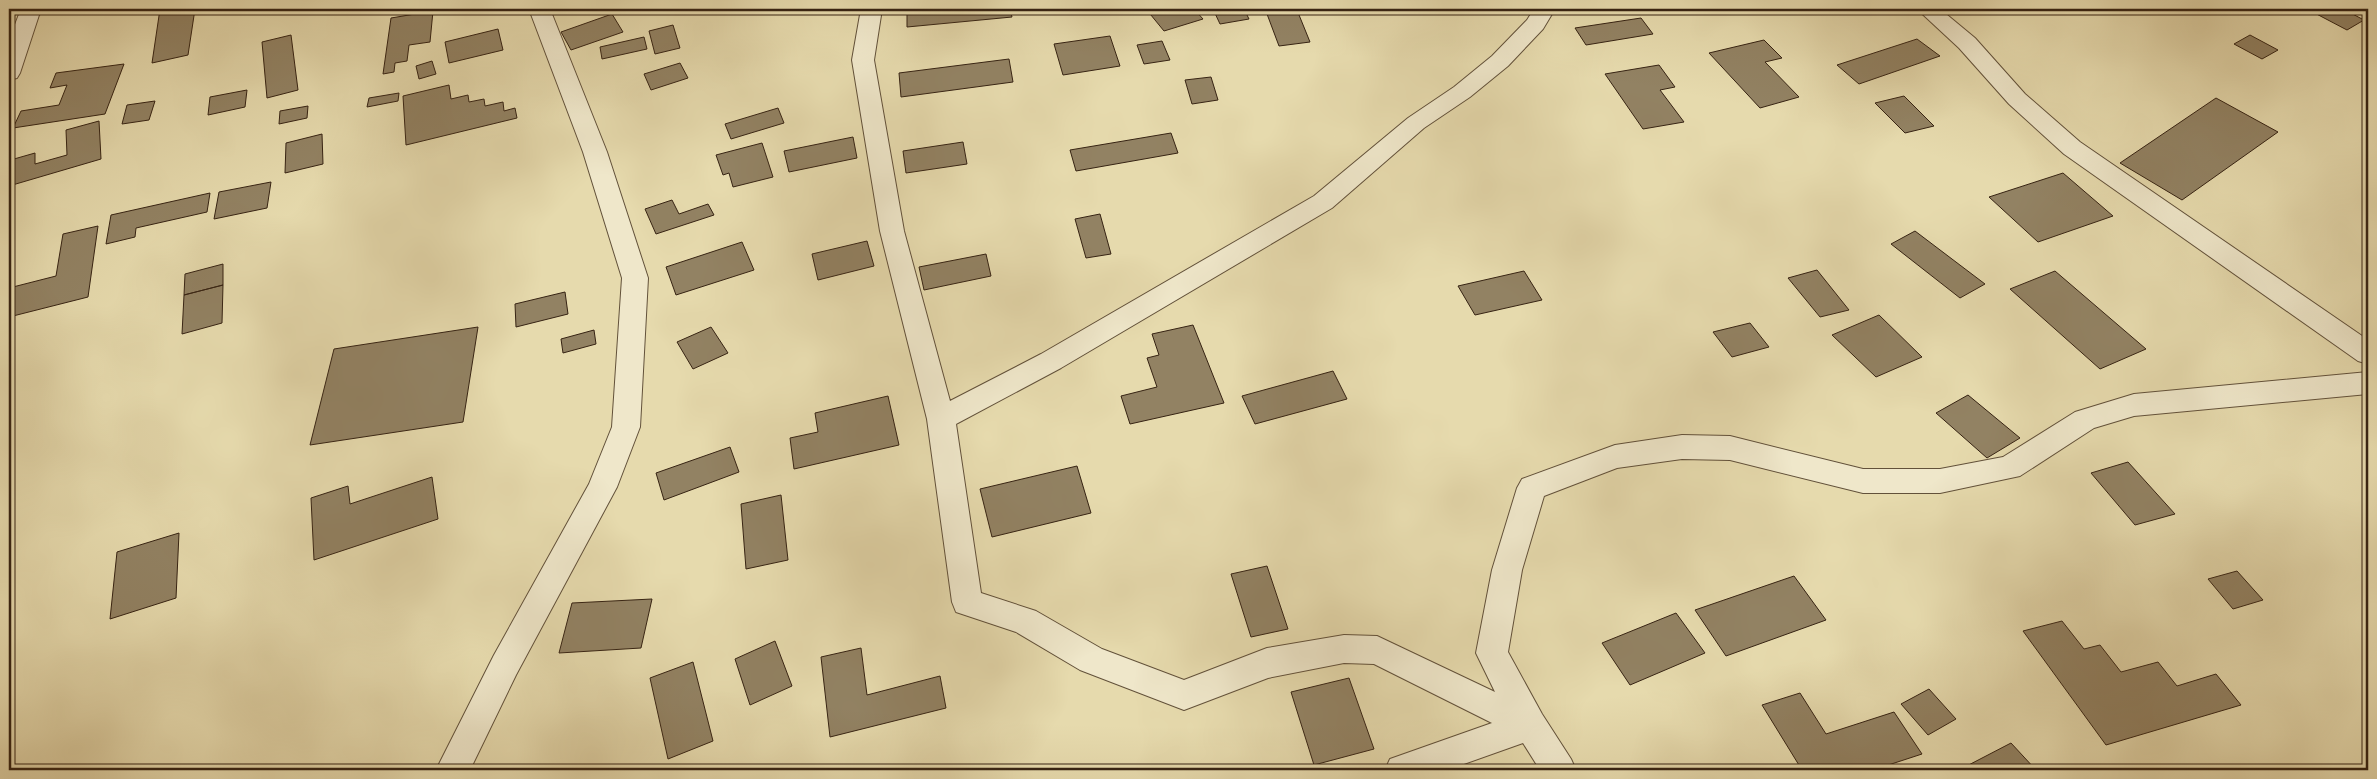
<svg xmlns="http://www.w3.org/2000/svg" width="2377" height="779" viewBox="0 0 2377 779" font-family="'Libre Caslon Text',serif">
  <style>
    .building { fill: #928263; stroke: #362313 }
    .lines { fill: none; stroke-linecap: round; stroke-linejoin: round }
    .minor-casing { stroke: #62513a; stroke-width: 2 }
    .minor { fill: #efe7ca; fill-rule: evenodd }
  </style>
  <rect width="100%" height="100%" fill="#e6daad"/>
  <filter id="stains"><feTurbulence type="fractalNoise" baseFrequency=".004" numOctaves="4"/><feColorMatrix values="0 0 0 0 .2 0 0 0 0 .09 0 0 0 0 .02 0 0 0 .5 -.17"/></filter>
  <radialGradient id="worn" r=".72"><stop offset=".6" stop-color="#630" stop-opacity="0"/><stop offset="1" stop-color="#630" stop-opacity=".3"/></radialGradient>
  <!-- building -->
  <path class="building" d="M160 9H195L188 55 152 63Z
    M907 9H1010L1012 17 907 27Z
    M1146 9H1194L1203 19 1164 31Z
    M1213 9H1244L1249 19 1220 24Z
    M2307 9H2343L2364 20 2347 30Z
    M1297 10 1310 42 1279 46 1267 14Z
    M433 11 430 42 409 45 407 61 395 63 394 72 383 74 391 18Z
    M612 14 623 32 571 50 561 32Z
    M1641 18 1653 34 1586 45 1575 28Z
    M673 25 680 48 655 54 649 31Z
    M498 29 503 50 449 63 445 42Z
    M291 35 298 90 267 98 262 42Z
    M2250 35 2278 50 2262 59 2234 44Z
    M1110 36 1120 66 1063 75 1054 44Z
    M644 37 647 49 602 59 600 47Z
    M1917 39 1940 56 1859 84 1837 65Z
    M1764 40 1782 58 1765 62 1799 97 1760 108 1709 53Z
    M1162 41 1170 60 1144 64 1137 45Z
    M1009 59 1013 82 901 97 899 73Z
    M432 61 436 74 419 79 416 66Z
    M680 63 688 78 651 90 644 74Z
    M124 64 105 114 13 128 21 111 59 105 67 85 50 88 56 73Z
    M1659 65 1675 87 1660 90 1684 122 1643 129 1605 74Z
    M1211 77 1218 100 1192 104 1185 80Z
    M449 85 451 99 468 95 469 102 484 99 485 106 503 102 504 111 515 108 517 118 406 145 403 96Z
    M247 90 245 107 208 115 210 97Z
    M399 93 398 101 367 107 369 98Z
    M1904 96 1934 126 1905 133 1875 103Z
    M2216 98 2278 132 2182 200 2120 163Z
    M155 101 149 120 122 124 127 105Z
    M308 106 307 118 279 124 280 111Z
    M778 108 784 123 731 139 725 124Z
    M99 121 101 159 9 186V172L14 170V159L35 153V164L67 155 66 130Z
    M1171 133 1178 153 1076 171 1070 150Z
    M322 134 323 164 285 173 286 143Z
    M853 137 857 158 789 172 784 151Z
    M963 142 967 164 906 173 903 151Z
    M762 143 773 177 733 187 729 173 723 175 716 155Z
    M2063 173 2113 216 2038 242 1989 197Z
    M271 182 267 208 214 219 219 192Z
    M210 193 207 212 136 228 135 237 106 244 111 215Z
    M672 200 679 214 708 204 714 215 656 234 645 209Z
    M1100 214 1111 254 1086 258 1075 219Z
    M98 226 88 297 9 317V288L56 276 63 234Z
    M1915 231 1985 284 1960 298 1891 244Z
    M867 241 874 266 818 280 812 254Z
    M742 242 754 270 676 295 666 267Z
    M986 254 991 276 924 290 919 267Z
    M223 264V285L184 295 185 274Z
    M1817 270 1849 310 1820 317 1788 278Z
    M1524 271 1542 300 1475 315 1458 286Z
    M2055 271 2146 349 2100 369 2010 289Z
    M223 285 222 323 182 334 184 295Z
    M565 292 568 314 516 327 515 304Z
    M1879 315 1922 357 1876 377 1832 335Z
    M1750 323 1769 347 1732 357 1713 332Z
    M1193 325 1224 403 1130 424 1121 396 1157 387 1147 358 1159 355 1152 334Z
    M478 327 463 422 310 445 334 349Z
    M711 327 728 353 693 369 677 342Z
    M594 330 596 344 563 353 561 339Z
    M1333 371 1347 399 1255 424 1242 396Z
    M1968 395 2020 438 1987 458 1936 413Z
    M888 396 899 445 794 469 790 438 818 432 815 413Z
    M730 447 739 472 664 500 656 473Z
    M2128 462 2175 514 2135 525 2091 473Z
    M1077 466 1091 513 992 537 980 489Z
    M432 477 438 519 314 560 311 498 348 486 350 504Z
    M781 495 788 560 746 569 741 504Z
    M179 533 176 598 110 619 117 552Z
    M1267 566 1288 629 1251 637 1231 574Z
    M2237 571 2263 600 2233 609 2208 579Z
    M1794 576 1826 620 1726 656 1695 610Z
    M652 599 641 648 559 653 572 603Z
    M1676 613 1705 653 1630 685 1602 643Z
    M2062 621 2084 649 2100 645 2121 672 2158 662 2177 686 2216 674 2241 705 2106 745 2023 631Z
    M775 641 792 686 750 705 735 659Z
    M861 648 867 695 940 676 946 708 830 737 821 657Z
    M693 662 713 741 668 759 650 678Z
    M1349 678 1374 749 1314 765 1291 692Z
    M1929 689 1956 719 1928 735 1901 704Z
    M1800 693 1826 734 1894 712 1922 754 1873 770H1802L1762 705Z
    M2011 743 2036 770H1959Z"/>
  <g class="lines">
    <defs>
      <path id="minor" d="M21 9H44L39 15 20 73 17 78 9 80V40Z
        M529 9H550L607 152 648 278 640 427 617 487 516 675 470 770H436L494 655 589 484 612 427 622 278 583 152Z
        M861 9H882L874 60 904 231 950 401 1041 354 1314 196 1408 118 1454 87 1492 56 1527 20 1534 9H1555L1543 29 1508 66 1470 97 1424 128 1332 208 1061 368 956 424 981 593 1036 611 1102 649 1184 680 1267 648 1344 635 1377 636 1495 692 1476 653 1492 570 1517 488 1522 479 1615 445 1682 435 1730 436 1863 469H1940L2003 457 2075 412 2134 394 2368 372V394L2134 416 2094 428 2020 476 1940 493H1863L1730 460 1682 459 1617 468 1544 496 1522 570 1508 652 1542 714 1571 759 1576 770H1540L1523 743 1447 770H1385L1390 759 1492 723 1374 664 1344 663 1268 678 1184 710 1080 670 1016 632 956 612 952 602 927 419 880 231 852 60Z
        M1917 9H1940L1975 38 2025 94 2080 142 2368 340V364L2358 361 2064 154 2009 104 1959 48Z"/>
    </defs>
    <!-- minor casing -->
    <use href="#minor" class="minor-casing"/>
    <!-- minor -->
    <use href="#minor" class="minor"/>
  </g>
  <!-- margin -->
  <rect width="2377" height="779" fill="none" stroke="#e6daad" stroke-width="30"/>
  <rect x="10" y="10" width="2357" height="759" fill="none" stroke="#362313" stroke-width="2.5"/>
  <rect x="15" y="15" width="2347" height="749" fill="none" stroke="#362313"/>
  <rect width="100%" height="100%" filter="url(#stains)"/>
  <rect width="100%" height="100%" fill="url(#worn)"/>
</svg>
